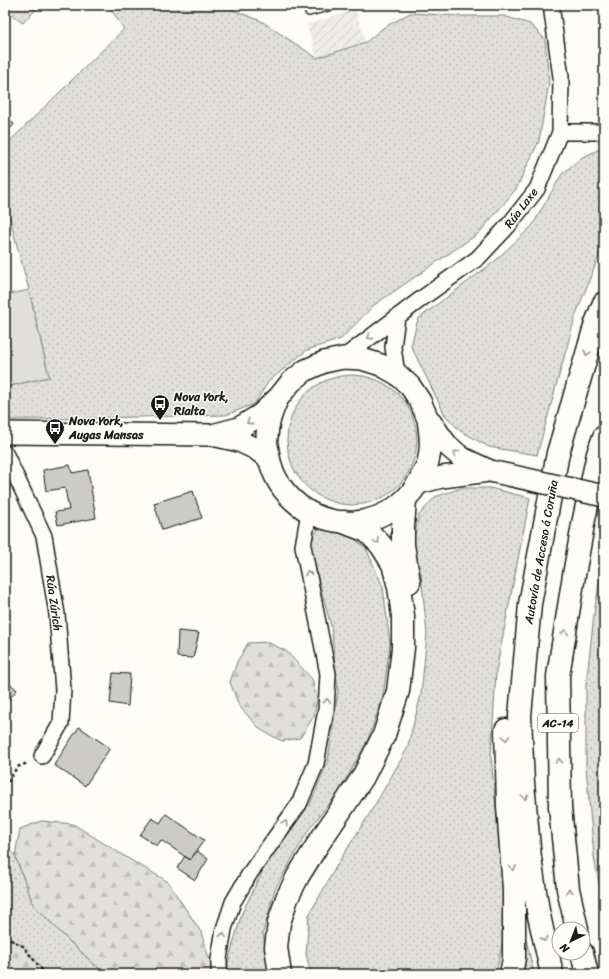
<svg xmlns="http://www.w3.org/2000/svg" width="609" height="979" viewBox="0 0 609 979" font-family="Sriracha,sans-serif">
  <style>
    .industrial { fill: url(#industrial-furrows) }
    .grass { fill: url(#grass-dots); stroke: #7e7e7c }
    .forest { fill: url(#forest-firs); stroke: #7e7e7c }
    .pitch { fill: #e0dfdb; stroke: #7e7e7c }
    .building { fill: #cccbc8; stroke: #1c1c1c }
    .lines { fill: none; stroke-linecap: round; stroke-linejoin: round }
    .service-casing { stroke: #1c1c1c; stroke-width: 10 }
    .minor-casing { stroke: #1c1c1c; stroke-width: 18 }
    .secondary-casing { stroke: #1c1c1c; stroke-width: 24 }
    .motorway-casing { stroke: #1c1c1c; stroke-width: 25 }
    .path { stroke: #1c1c1c; stroke-width: 2.5; stroke-dasharray: 3 3; stroke-linecap: butt }
    .service { stroke: #fdfcf7; stroke-width: 7 }
    .minor { stroke: #fdfcf7; stroke-width: 15 }
    .secondary { stroke: #fdfcf7; stroke-width: 21 }
    .motorway { stroke: #fdfcf7; stroke-width: 22 }
    .secondary-bridge-casing { stroke: #1c1c1c; stroke-width: 24; stroke-linecap: butt }
    .secondary-bridge { stroke: #fdfcf7; stroke-width: 21 }
    .oneway { stroke: #989794 }
    .labels { text-anchor: middle; stroke-width: 3; stroke-linejoin: round; paint-order: stroke }
    .shield { fill: #fdfcf7; stroke: #605f5e; stroke-width: 1 }
    .shield-label { font-size: 11px; font-weight: bold; fill: #1c1c1c }
    .street-label { font-size: 12px; fill: #1c1c1c; stroke: #fdfcf7 }
    .poi-label { font-size: 12px; font-weight: bold; fill: #1c1c1c; stroke: #fdfcf7; text-anchor: start }
  </style>
  <defs>
    <pattern id="industrial-furrows" width="10" height="10" patternUnits="userSpaceOnUse"><rect width="10" height="10" fill="#eeede9"/><path d="M-1 1l2-2M0 10L10 0M9 11l2-2" fill="none" stroke="#cccbc7"/></pattern>
    <pattern id="grass-dots" width="8" height="8" patternUnits="userSpaceOnUse"><rect width="8" height="8" fill="#e0dfdb"/><path d="M2 2h.1M6 6h.1" fill="none" stroke="#c0bfbb" stroke-width="1.8" stroke-linecap="round"/></pattern>
    <pattern id="forest-firs" width="22" height="20" patternUnits="userSpaceOnUse"><rect width="22" height="20" fill="#e0dfdb"/><path d="M5 1l3.5 6h-7zM16 11l3.5 6h-7z" fill="#c0bfbb"/></pattern>
  </defs>
  <rect width="100%" height="100%" fill="#fdfcf7"/>
  <filter id="ink" filterUnits="userSpaceOnUse"><feTurbulence type="fractalNoise" baseFrequency=".025" numOctaves="2"/><feDisplacementMap in="SourceGraphic" scale="8" xChannelSelector="R" yChannelSelector="G"/><feConvolveMatrix kernelMatrix="1 2 1 2 8 2 1 2 1" color-interpolation-filters="sRGB"/></filter>
  <g filter="url(#ink)">
    <!-- industrial -->
    <path class="industrial" d="M355 9 366 42 317 58 307 25Z"/>
    <!-- grass -->
    <path class="grass" d="M5 5H40L23 23 5 11Z
      M108 5H220L261 21 317 58 366 42 383 28 410 13 460 16H504L530 24 545 39 549 83 539 141 516 189 479 233 374 305 341 339 307 350 269 381 254 404 226 415 5 420V387L49 377 29 290 5 201V146L124 29Z
      M604 147V243L576 314 537 455 489 447 459 430 445 415 411 346 418 319 495 261 532 226 562 174 581 158Z
      M287 440a65 65 0 1 1 130 0a65 65 0 1 1-130 0Z
      M461 488H490L530 498 496 671 491 757 507 920 496 974H311L306 954 309 915 337 865 375 805 407 749 421 695 427 634 421 574 413 542 419 515 435 497Z
      M319 527 349 534 366 548 383 587 390 644 383 696 367 742 338 793 309 829 275 889 263 933 269 974H228V962L242 913 272 852 311 802 328 761 338 691 331 626 317 574 310 542Z
      M604 557V910L594 857 586 767V685L595 607Z
      M5 846 15 855 33 904 66 938 105 974H45L23 946 5 937Z
      M526 939 534 974H522Z"/>
    <!-- forest -->
    <path class="forest" d="M267 642 286 651 312 679 317 700 314 716 300 738 282 741 261 730 239 706 230 682 237 662 248 643Z
      M41 821 73 824 129 859 167 881 201 932 214 974H105L66 938 33 904 15 855 20 829Z
      M5 937 23 946 46 974H5Z"/>
    <!-- pitch -->
    <path class="pitch" d="M29 290 49 377 5 387V295Z"/>
    <!-- building -->
    <path class="building" d="M5 116 14 124 5 135Z
      M70 465 72 473 88 470 96 518 58 525 55 512 69 510 65 488 46 491 43 470Z
      M193 491 202 518 162 530 154 503Z
      M178 631 199 633 193 658 177 657Z
      M113 673 130 674 128 706 110 703Z
      M5 679 17 690 5 704Z
      M79 727 110 748 85 786 54 765Z
      M166 814 204 840 190 860 161 840 157 846 140 835 152 818 160 823Z
      M197 851 208 859 195 880 177 868 185 856 190 860Z"/>
    <g class="lines">
      <defs>
        <path id="service" d="M309 12 336 5"/>
        <path id="minor" d="M560 132H604
          M343 358 421 299 478 258 508 226 537 189 560 132 561 77 551 5
          M397 374 393 347 397 317
          M5 453 44 536 57 614 63 690 61 723 42 756
          M219 974V959L224 929 233 902 250 873 299 804 316 764 326 710 328 674 303 546 309 512"/>
        <path id="secondary" d="M277 400C272 412 267 424 267 438 266 442 267 446 268 450 272 489 304 519 343 522 347 523 351 522 355 522 386 519 411 501 423 473 425 469 427 465 428 462 432 447 430 434 428 419
          M5 433 212 435 239 441 256 449 269 459
          M212 435 239 428 260 415 279 397 291 382 306 370 324 362 343 358 362 359 381 365 397 374 410 386 420 401 427 417 447 445 462 458 490 471
          M419 483 442 477 489 471"/>
        <path id="motorway" d="M405 500 403 527V545L409 582
          M506 730 508 806 514 890V958L511 974
          M577 929 568 889 560 807 558 676 574 575 584 519 598 454 604 437
          M582 953 587 974
          M280 974 276 947 279 923 287 898 298 876 318 844 363 777 384 735 398 691 403 648V616L399 587 393 564 381 545 367 531 344 522
          M552 974 538 911 530 858 523 783 520 716 530 604 558 453 596 323 604 303"/>
      </defs>
      <!-- service casing -->
      <use href="#service" class="service-casing"/>
      <!-- minor casing -->
      <use href="#minor" class="minor-casing"/>
      <!-- secondary casing -->
      <use href="#secondary" class="secondary-casing"/>
      <!-- motorway casing -->
      <use href="#motorway" class="motorway-casing"/>
      <!-- path -->
      <path class="path" d="M5 787 17 767 28 763
        M5 937 23 946 45 974"/>
      <!-- service -->
      <use href="#service" class="service"/>
      <!-- minor -->
      <use href="#minor" class="minor"/>
      <!-- secondary -->
      <use href="#secondary" class="secondary"/>
      <!-- motorway -->
      <use href="#motorway" class="motorway"/>
      <defs>
        <path id="secondary-bridge" d="M490 471 604 496"/>
      </defs>
      <!-- secondary-bridge casing -->
      <use href="#secondary-bridge" class="secondary-bridge-casing"/>
      <!-- secondary-bridge -->
      <use href="#secondary-bridge" class="secondary-bridge"/>
    </g>
    <!-- one-way arrows -->
    <defs><path id="oneway-chevron" d="M-2-3.5L2.5 0L-2 3.5" fill="none" stroke-width="1.6" stroke-linecap="round" stroke-linejoin="round"/></defs>
    <g class="oneway">
      <use href="#oneway-chevron" transform="translate(370 337) rotate(143)"/>
      <use href="#oneway-chevron" transform="translate(587 353) rotate(106)"/>
      <use href="#oneway-chevron" transform="translate(249 422) rotate(149)"/>
      <use href="#oneway-chevron" transform="translate(456 453) rotate(-141)"/>
      <use href="#oneway-chevron" transform="translate(377 541) rotate(45)"/>
      <use href="#oneway-chevron" transform="translate(308 573) rotate(-101)"/>
      <use href="#oneway-chevron" transform="translate(565 632) rotate(-81)"/>
      <use href="#oneway-chevron" transform="translate(327 701) rotate(-88)"/>
      <use href="#oneway-chevron" transform="translate(506 738) rotate(88)"/>
      <use href="#oneway-chevron" transform="translate(559 761) rotate(-91)"/>
      <use href="#oneway-chevron" transform="translate(525 797) rotate(85)"/>
      <use href="#oneway-chevron" transform="translate(285 823) rotate(-54)"/>
      <use href="#oneway-chevron" transform="translate(513 868) rotate(86)"/>
      <use href="#oneway-chevron" transform="translate(569 891) rotate(-100)"/>
      <use href="#oneway-chevron" transform="translate(223 935) rotate(-80)"/>
      <use href="#oneway-chevron" transform="translate(544 939) rotate(78)"/>
    </g>
  </g>
  <!-- icons -->
  <defs>
    <symbol id="bus-pin" viewBox="-11 -11 22 30"><path d="M0 17L-7.5 6A9.5 9.5 0 1 1 7.5 6Z" fill="#1c1c1c" stroke="#fdfcf7"/><path d="M-5-6H5V4H4V6H2V4H-2V6H-4V4H-5ZM-3.5-4V0h7V-4ZM-3.5 1.2v1.5H-2V1.2ZM2 1.2v1.5H3.5V1.2Z" fill="#fff"/></symbol>
  </defs>
  <g fill-rule="evenodd">
    <use href="#bus-pin" x="149" y="393" width="22" height="30"/>
    <use href="#bus-pin" x="44" y="417" width="22" height="30"/>
  </g>
  <g class="labels">
    <!-- shield labels -->
    <rect class="shield" x="538" y="714" width="40" height="18" rx="3"/>
    <g class="shield-label">
      <text x="558" y="727">AC-14</text>
    </g>
    <!-- street labels -->
    <g class="street-label">
      <text transform="translate(521 208) rotate(-53)" y="4">Rúa Laxe</text>
      <text transform="translate(541 552) rotate(-80)" y="4">Autovía de Acceso á Coruña</text>
      <text transform="translate(54 603) rotate(82)" y="4">Rúa Zúrich</text>
    </g>
    <!-- poi labels -->
    <g class="poi-label">
      <text x="174" y="401">Nova York,<tspan x="174" dy="14">Rialta</tspan></text>
      <text x="69" y="425">Nova York,<tspan x="69" dy="14">Augas Mansas</tspan></text>
    </g>
  </g>
  <!-- margin -->
  <rect width="609" height="979" fill="none" stroke="#fdfcf7" stroke-width="20"/>
  <rect x="10" y="10" width="589" height="959" fill="none" stroke="#1c1c1c" stroke-width="1.5" filter="url(#ink)"/>
  <!-- north arrow -->
  <g transform="translate(571 941) rotate(223)"><circle r="19" fill="#fdfcf7" stroke="#a3a29f"/>
  <path d="M0-3L7 15L0 10L-7 15Z" fill="#1c1c1c"/>
  <text y="-6" font-size="11" font-weight="bold" text-anchor="middle" fill="#1c1c1c">N</text>
  </g>
</svg>
